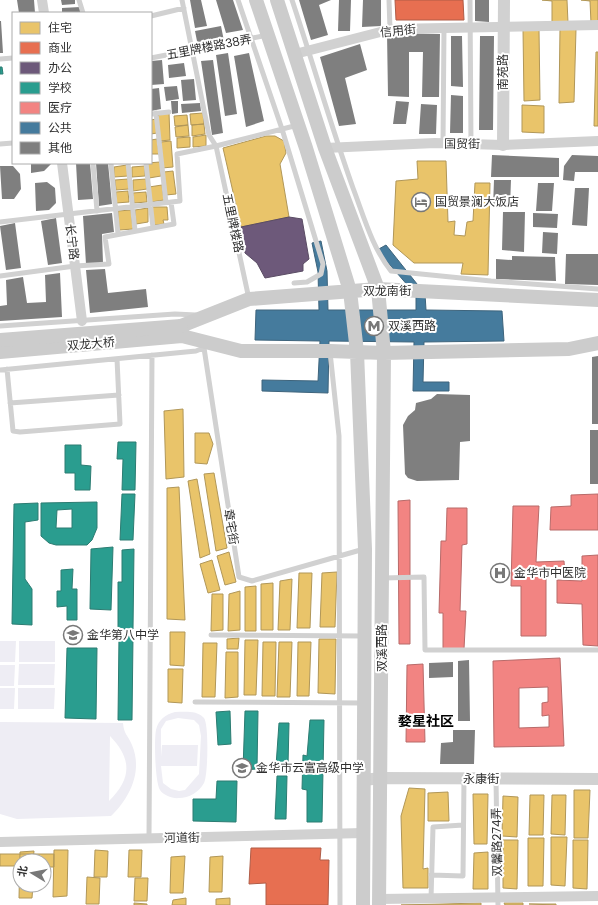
<svg xmlns="http://www.w3.org/2000/svg" width="598" height="905" viewBox="0 0 598 905" font-family="Poppins,'Noto Sans SC',sans-serif">
  <style>
    .green { fill: #eeedf4; fill-rule: evenodd }
    .homes { fill: #e9c46a; stroke: #b19758 }
    .shops { fill: #e76f51; stroke: #b05c47 }
    .offices { fill: #6d597a; stroke: #5a4c64 }
    .schools { fill: #2a9d8f; stroke: #2c7c72; fill-rule: evenodd }
    .health { fill: #f28482; stroke: #b86a69; fill-rule: evenodd }
    .public { fill: #457b9d; stroke: #3e647c }
    .building { fill: #7f7f7f }
    .lines { fill: none; stroke-linecap: round; stroke-linejoin: round }
    .service { stroke: #d1d1d1; stroke-width: 5 }
    .minor { stroke: #d1d1d1; stroke-width: 10 }
    .tertiary { stroke: #d1d1d1; stroke-width: 12 }
    .secondary { stroke: #ccc; stroke-width: 14 }
    .secondary-bridge { stroke: #ccc; stroke-width: 14 }
    .labels { text-anchor: middle; stroke-width: 4; stroke-linejoin: round; paint-order: stroke }
    .street-label { font-size: 12px; fill: #2f2f2f; stroke: #fff }
    .poi-label { font-size: 12px; fill: #2f2f2f; stroke: #fff; text-anchor: start }
    .quarter-label { font-size: 14px; font-weight: bold; fill: #000; stroke: #fff }
  </style>
  <rect width="100%" height="100%" fill="#fff"/>
  <!-- green -->
  <path class="green" d="M0 641H16L15 662H0Z
    M19 641H55V662H19Z
    M19 664H55L54 685H18Z
    M0 665H15L14 686H0Z
    M0 688H15L14 709H0Z
    M18 688H55L54 709H18Z
    M175 712C184 712 197 710 204 718 209 724 208 776 204 783 199 792 189 798 179 798 173 799 163 795 160 790 155 782 154 740 156 730 158 720 166 714 175 712ZM178 718 194 720 199 725 201 736 199 774 185 790 179 791 171 789 163 783 161 766H197L198 745H162L161 757V729L166 721Z
    M0 722 123 723C124 735 128 735 132 745 143 771 130 798 111 816L17 819 0 814ZM110 736C132 759 132 778 109 801Z"/>
  <!-- homes -->
  <path class="homes" d="M542 0H567L568 23H552V1Z
    M598 0V23H591L590 1 581 0Z
    M523 29 539 30 540 100 524 101Z
    M560 29H576L574 102 559 103Z
    M596 52H598V126H594Z
    M522 105 544 106V133L522 132Z
    M169 113 170 140 160 141 158 115Z
    M203 113 204 124 191 125 190 114Z
    M187 115 188 125 175 126 174 116Z
    M156 119 157 133 151 134V120Z
    M204 124 205 134 192 136V125Z
    M188 125 189 136 176 137 175 127Z
    M206 135V146L193 147V137Z
    M266 136H275L284 141 286 153 280 164 289 217 241 227 223 148Z
    M190 137V147L177 148V138Z
    M157 139 159 154H151V140Z
    M171 141 173 167 162 168 161 142Z
    M417 161H446L448 222 455 221 454 235 465 236 467 222 473 221 475 183H490L488 275 461 274 463 263H414L393 245 396 181 418 179Z
    M160 162 161 176 149 178 147 163Z
    M127 165 128 176 114 177V167Z
    M145 166V176L132 177V167Z
    M173 171 176 194 166 195 164 172Z
    M128 179 129 189 116 190 115 180Z
    M146 179 147 189 133 191V180Z
    M162 185 164 200 151 202 149 187Z
    M128 191 129 202 116 203V192Z
    M146 192 147 202 134 203 133 193Z
    M152 207H167L168 220H163L164 224 154 225Z
    M148 208V222L136 224 135 210Z
    M131 210 133 229 119 230 118 211Z
    M183 409 184 477 166 479 164 411Z
    M195 433H209L213 444 207 464 195 463Z
    M214 473 227 548 216 551 204 474Z
    M197 479 210 554 200 558 188 481Z
    M179 487 185 620 167 619V488Z
    M229 552 236 582 225 585 217 556Z
    M212 560 220 590 208 593 200 564Z
    M337 572 335 627H320L322 573Z
    M299 573H312L310 628H297Z
    M292 579 290 630H278L280 581Z
    M273 583V630H261V584Z
    M256 586V631H245V587Z
    M240 591V630L228 631 229 594Z
    M212 594H223V630L211 631Z
    M170 632H185L184 666 170 665Z
    M239 638 238 649H227V639Z
    M319 639H336L335 694 318 693Z
    M245 640H258L256 695H244Z
    M263 642H276L275 696H262Z
    M279 642H292L290 697H277Z
    M298 642H311L309 696H297Z
    M203 643H217L215 697H202Z
    M226 652H238V697L225 698Z
    M168 669H183L182 703 168 702Z
    M409 788 425 789 423 869 428 868V888H403L401 816Z
    M574 790H590L588 838H574Z
    M448 792 449 821H428V793Z
    M473 794H488L487 844H474Z
    M530 795H544L543 835H529Z
    M552 795H566L565 835 551 834Z
    M503 796 518 797 517 837 502 836Z
    M551 837H567L565 886 551 885Z
    M528 838H544L543 886H528Z
    M503 840H518L517 889 503 888Z
    M573 840H588L587 889 573 888Z
    M54 850H68L67 896 53 897Z
    M95 850 108 851 107 877H94Z
    M129 850H142L141 877H128Z
    M34 851 33 861H20V885H33L32 898H19L20 852Z
    M488 852V889H473L474 853Z
    M0 854H54V867H44V861H20V866H0Z
    M185 856 183 893H170L171 857Z
    M223 856 222 892H209L210 857Z
    M87 877 100 878 99 904H86Z
    M135 878H148L147 901H134Z
    M186 898V905H172L173 900Z
    M230 898V905H216V899Z
    M134 903 147 904V905H134Z
    M481 903V905H401Z
    M504 903H523V905H505Z
    M529 904H556V905Z"/>
  <!-- shops -->
  <path class="shops" d="M395 0H463L464 20H396Z
    M251 848H321L320 860H329L328 905H266V883L249 884Z"/>
  <!-- offices -->
  <path class="offices" d="M289 217 302 219 309 259 303 264V271L265 278 257 263 245 253 241 227Z"/>
  <!-- schools -->
  <path class="schools" d="M0 67H2L3 74H0Z
    M118 442H136L135 490H122L123 459H117Z
    M65 445H81V465L91 466 90 490H75V473H65Z
    M122 494H135L133 540H120Z
    M97 502V528L92 540 87 545H56L49 543 41 536V503ZM72 509V528H56L57 510Z
    M38 503V520L25 522V579L32 589V625L12 624 14 504Z
    M113 547 111 610 90 609 91 549Z
    M134 549 133 629H118V582H122V550Z
    M73 569 72 589H77V620H67V606L57 607V591H61V570Z
    M119 636H133L132 720H118Z
    M67 648H97L96 719 65 718Z
    M230 711 231 744 218 745 216 712Z
    M245 711H258L257 769 243 770Z
    M310 720H324L322 822H307V790L302 789 303 755 307 756Z
    M279 723H289L288 766H276Z
    M277 776H287L286 819H275Z
    M217 781H237L236 822 193 821V799H216Z"/>
  <!-- health -->
  <path class="health" d="M598 494V530H550L551 507 571 506V495Z
    M410 500V644H399L398 501Z
    M513 506H539L536 562 564 561 565 575H546V636H521V586H511Z
    M447 508H467V544L462 545 460 611H466L464 649H443V613H439L441 541H446Z
    M598 555V646L583 645 582 604 557 603V580L582 581V556Z
    M560 658 564 746 494 747 493 661ZM548 687V702L542 703V716L549 715V727L519 728V688Z
    M423 664 425 742H406L407 665Z"/>
  <!-- public -->
  <path class="public" d="M321 241 327 271 328 310H416V295L377 250 386 245 425 294 426 310 502 311 504 341 424 342 423 382H449V391H413L414 342 329 341 328 393 262 391V380L318 381 320 341 255 340 256 310H319L318 272 312 243Z"/>
  <!-- building -->
  <path class="building" d="M17 0H34L35 13H19Z
    M61 0H75V4L62 5Z
    M190 0H201L207 26 195 28Z
    M216 0H233L243 30 226 33Z
    M299 0H331L319 5 328 35 311 40Z
    M339 0H351L350 31H338Z
    M363 0H381V26L362 27Z
    M475 0H489V22L475 21Z
    M80 7 81 13H62V8Z
    M0 21H1L3 53H0Z
    M221 26 224 41 198 46 195 31Z
    M387 33 440 34 439 97H422L423 52H409V97L388 96Z
    M451 36H462L463 87 451 86Z
    M480 36H494L493 130H479Z
    M360 44 367 70 345 78 356 124 339 126 320 57Z
    M228 53 237 114 225 116 216 55Z
    M249 53 264 121 246 127 234 56Z
    M162 60 164 84 151 85V61Z
    M213 60 223 133 212 135 201 61Z
    M184 63 186 76 169 78 168 65Z
    M194 79 196 100 183 101 181 80Z
    M177 86 179 99 166 101 164 87Z
    M159 88 161 109 151 111V89Z
    M451 95 463 96V133H450Z
    M171 101H178V113L172 114Z
    M396 101 409 102 406 124H393Z
    M200 103 201 111 182 113 181 104Z
    M421 104 437 105 436 134H419Z
    M492 155 559 158V177H491Z
    M572 155 598 156V172H575L574 181 563 180 564 166Z
    M31 163H51V164L44 171 31 173Z
    M76 163H90L93 199 78 200Z
    M96 163H108L112 204 99 206Z
    M0 166H13L20 174 21 189 14 199H2Z
    M494 180H511L510 206 493 207Z
    M47 182 55 188 56 203 49 210 36 211 35 183Z
    M538 183H554L552 211H536Z
    M575 188H589L587 226 572 225Z
    M503 212H525L524 252 502 250Z
    M112 213 114 232 102 234 103 263 86 264 83 216Z
    M533 213 558 214 557 228 533 227Z
    M56 218 62 263 48 265 41 221Z
    M15 223 21 268 6 270 0 226Z
    M543 232 558 233 557 254 542 253Z
    M566 254H598V285L565 284Z
    M512 256 555 257 556 281 496 279V259L512 260Z
    M105 269 108 293 146 289 148 307 90 313 86 270Z
    M60 273 62 317 0 321V306L7 305 6 280 23 277 27 303 46 302 45 275Z
    M598 356V424H592V357Z
    M437 394 470 395V441L460 442 459 480 417 481 408 478 405 474 403 425 408 416 415 410 416 403 431 399Z
    M590 430H598V484H590Z
    M469 660 470 721H458V661Z
    M453 662V677L429 678V663Z
    M453 730H475L474 764H440L441 743 453 742Z"/>
  <g class="lines">
    <!-- service -->
    <path class="service" d="M79 0 83 13
      M182 0 209 135 216 146 249 299
      M238 0 282 129 323 264 321 274 307 282 294 283
      M292 0C313 63 331 126 353 188 364 217 372 247 391 271L491 281 598 289
      M389 0 390 29
      M470 0 471 144
      M151 16 184 8
      M151 58 268 35
      M0 59 13 58
      M156 113 166 203
      M151 114 169 112
      M443 143 444 28
      M0 144 13 143
      M93 163 97 211
      M111 163 118 234
      M128 163 135 231
      M146 163 153 228
      M0 222 180 201 177 154 216 146 298 125
      M0 276 75 266 109 264 105 237 174 224 171 202
      M0 326 175 314 196 315
      M204 348 239 577 252 581 364 549
      M330 352 339 436 340 905
      M7 369 13 431 20 432 120 424 117 359
      M0 370 196 351 206 347
      M10 403 119 395
      M383 578 424 577 425 650H598
      M211 635 363 636
      M195 702 363 703
      M496 779 498 905
      M149 838 152 355
      M431 875 463 876 464 779
      M431 899 433 827 463 825"/>
    <!-- minor -->
    <path class="minor" d="M42 0 44 13
      M295 54 392 29 598 25
      M325 148 435 143 503 145 598 141
      M62 163 82 321
      M0 842 363 833
      M379 899 598 896"/>
    <!-- tertiary -->
    <path class="tertiary" d="M503 145 504 0
      M364 780 381 778 598 779"/>
    <!-- secondary -->
    <path class="secondary" d="M256 0 306 148 350 291 357 352 365 549 363 905
      M277 0 325 148 378 289 384 353 379 905
      M181 326 249 299 378 289 598 300
      M0 352 182 336 241 351H330L384 353 569 349 598 343"/>
    <!-- secondary-bridge -->
    <path class="secondary-bridge" d="M0 340 181 326"/>
  </g>
  <!-- icons -->
  <defs>
    <symbol id="hotel-ring" viewBox="-11 -11 22 22"><circle r="9.5" fill="#fff" stroke="#787878" stroke-width="1.5"/><path d="M-6-4.5h1.5V1H6V5H4.5V3h-9V5H-6ZM-4 0a1.8 1.8 0 1 1 3.6 0ZM.5 0V-2.5h3Q6-2.5 6 0Z" fill="#787878"/></symbol>
    <symbol id="metro-ring" viewBox="-11 -11 22 22"><circle r="9.5" fill="#fff" stroke="#787878" stroke-width="1.5"/><path d="M-5.5 5V-5H-3L0 0L3-5H5.5V5H3V-.5L0 4L-3-.5V5Z" fill="#787878"/></symbol>
    <symbol id="hospital-ring" viewBox="-11 -11 22 22"><circle r="9.5" fill="#fff" stroke="#787878" stroke-width="1.5"/><path d="M-5-5h3v3.5h4V-5h3V5h-3V1.5h-4V5h-3Z" fill="#787878"/></symbol>
    <symbol id="school-ring" viewBox="-11 -11 22 22"><circle r="9.5" fill="#fff" stroke="#787878" stroke-width="1.5"/><path d="M0-5L7-2L0 1L-7-2ZM-4 1L0 2.5L4 1V4Q0 6-4 4Z" fill="#787878"/></symbol>
  </defs>
  <g fill-rule="evenodd">
    <use href="#hotel-ring" x="410" y="191" width="22" height="22"/>
    <use href="#metro-ring" x="363" y="315" width="22" height="22"/>
    <use href="#hospital-ring" x="489" y="562" width="22" height="22"/>
    <use href="#school-ring" x="62" y="624" width="22" height="22"/>
    <use href="#school-ring" x="231" y="757" width="22" height="22"/>
  </g>
  <g class="labels">
    <!-- street labels -->
    <g class="street-label">
      <text transform="translate(398 31) rotate(-6)" y="4">信用街</text>
      <text transform="translate(209 47) rotate(-11)" y="4">五里牌楼路38弄</text>
      <text transform="translate(503 72) rotate(-90)" y="4">南苑路</text>
      <text transform="translate(462 144) rotate(1)" y="4">国贸街</text>
      <text transform="translate(233 223) rotate(78)" y="4">五里牌楼路</text>
      <text transform="translate(72 242) rotate(83)" y="4">长宁路</text>
      <text x="387" y="295">双龙南街</text>
      <text transform="translate(91 344) rotate(-5)" y="4">双龙大桥</text>
      <text transform="translate(231 527) rotate(81)" y="4">章宅街</text>
      <text transform="translate(382 648) rotate(-90)" y="4">双溪西路</text>
      <text x="481" y="783">永康街</text>
      <text transform="translate(182 838) rotate(-1)" y="4">河道街</text>
      <text transform="translate(497 842) rotate(-91)" y="4">双馨路274弄</text>
    </g>
    <!-- poi labels -->
    <g class="poi-label">
      <text x="435" y="206">国贸景澜大饭店</text>
      <text x="388" y="330">双溪西路</text>
      <text x="514" y="577">金华市中医院</text>
      <text x="87" y="639">金华第八中学</text>
      <text x="256" y="772">金华市云富高级中学</text>
    </g>
    <!-- quarter labels -->
    <g class="quarter-label">
      <text x="426" y="726">婺星社区</text>
    </g>
  </g>
  <!-- legend -->
  <rect x="12" y="12" width="140" height="152" fill="#ffffff" stroke="#acacac"/>
  <rect x="20" y="22" width="20" height="12" fill="#e9c46a" stroke="#acacac"/>
  <text x="48" y="32" font-size="12" fill="#2f2f2f">住宅</text>
  <rect x="20" y="42" width="20" height="12" fill="#e76f51" stroke="#acacac"/>
  <text x="48" y="52" font-size="12" fill="#2f2f2f">商业</text>
  <rect x="20" y="62" width="20" height="12" fill="#6d597a" stroke="#acacac"/>
  <text x="48" y="72" font-size="12" fill="#2f2f2f">办公</text>
  <rect x="20" y="82" width="20" height="12" fill="#2a9d8f" stroke="#acacac"/>
  <text x="48" y="92" font-size="12" fill="#2f2f2f">学校</text>
  <rect x="20" y="102" width="20" height="12" fill="#f28482" stroke="#acacac"/>
  <text x="48" y="112" font-size="12" fill="#2f2f2f">医疗</text>
  <rect x="20" y="122" width="20" height="12" fill="#457b9d" stroke="#acacac"/>
  <text x="48" y="132" font-size="12" fill="#2f2f2f">公共</text>
  <rect x="20" y="142" width="20" height="12" fill="#7f7f7f" stroke="#acacac"/>
  <text x="48" y="152" font-size="12" fill="#2f2f2f">其他</text>
  <!-- north arrow -->
  <g transform="translate(32 873) rotate(280)"><circle r="19" fill="#ffffff" stroke="#acacac"/>
  <path d="M0-3L7 15L0 10L-7 15Z" fill="#787878"/>
  <text y="-6" font-size="11" font-weight="bold" text-anchor="middle" fill="#2f2f2f">北</text>
  </g>
</svg>
